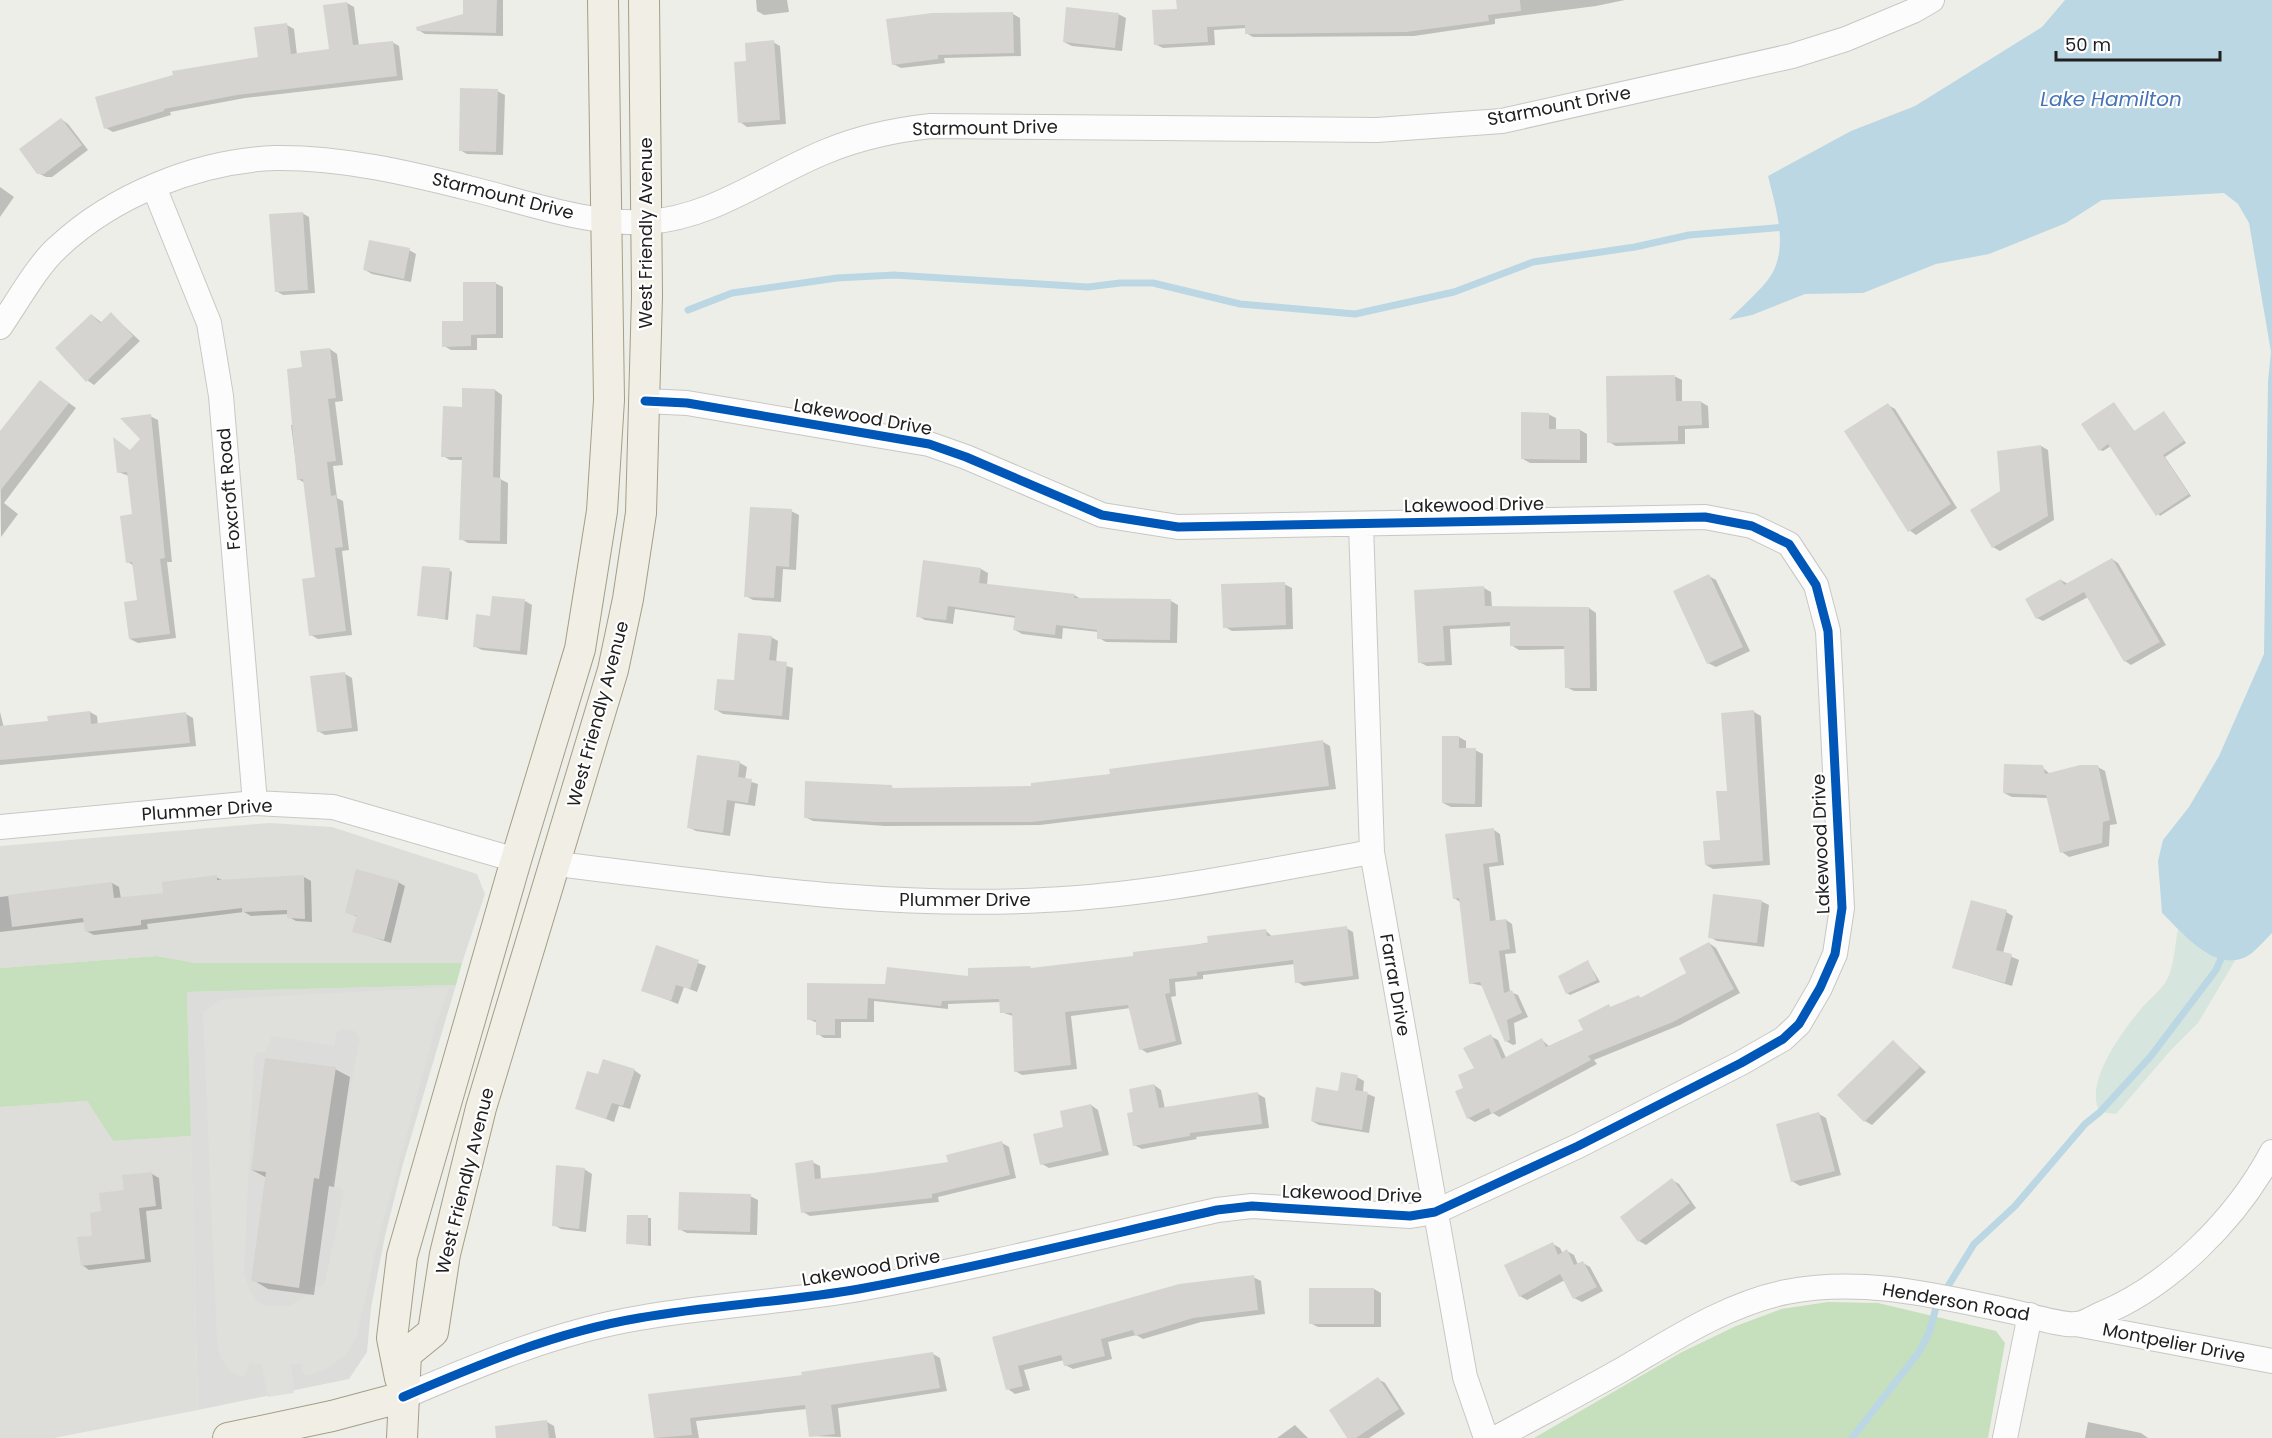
<svg xmlns="http://www.w3.org/2000/svg" width="2272" height="1438" viewBox="0 0 2272 1438" font-family="Poppins,sans-serif">
  <style>
    .residential { fill: #ddddda }
    .religious { fill: #dcdcda }
    .forest { fill: #c6dfbd }
    .wetland { fill: #d6e6de }
    .parking { fill: #dfdfdc; fill-rule: evenodd }
    .water { fill: #bbd7e3 }
    .shadow { fill: #0003 }
    .lines { fill: none; stroke-linecap: round; stroke-linejoin: round }
    .stream { stroke: #bbd7e3; stroke-width: 7 }
    .building { fill: #d5d4d0 }
    .minor-casing { stroke: #c7c7c5; stroke-width: 26 }
    .major-casing { stroke: #a59e85; stroke-width: 32 }
    .minor { stroke: #fcfcfc; stroke-width: 24 }
    .major { stroke: #f1eee6; stroke-width: 30 }
    .cycleway-casing { stroke: #fff; stroke-width: 13 }
    .cycleway { stroke: #0057b8; stroke-width: 9 }
    .labels { text-anchor: middle; stroke-width: 4.5; stroke-linejoin: round; paint-order: stroke }
    .street-label { font-size: 18px; fill: #202020; stroke: #fff }
    .water-label { font-size: 20px; font-style: italic; fill: #4774b5; stroke: #fff }
  </style>
  <rect width="100%" height="100%" fill="#eeeee9"/>
  <!-- residential -->
  <path class="residential" d="M269 823 332 827 477 874 485 894 462 963H195L157 956 0 968V846Z
    M87 1101 113 1141 191 1136 198 1410 54 1438H0V1107Z"/>
  <!-- religious -->
  <path class="religious" d="M456 985 403 1164 385 1236 371 1308 367 1352 349 1379 198 1410 187 992Z"/>
  <!-- forest -->
  <path class="forest" d="M157 956 195 963H462L456 985 187 992 191 1136 113 1141 87 1101 0 1107V968Z
    M1828 1302 1878 1303 1996 1331 2005 1343 1988 1438H1534L1682 1352 1736 1326 1781 1309Z"/>
  <!-- wetland -->
  <path class="wetland" d="M2178 929C2196 946 2210 962 2236 959L2198 1023 2170 1051 2116 1114 2100 1112C2083 1084 2122 1032 2140 1010 2148 1000 2158 993 2165 983 2174 970 2175 944 2178 929Z"/>
  <!-- parking -->
  <path class="parking" d="M449 987 438 1018 379 1237 356 1339 345 1355 327 1369 305 1376 300 1364H291L294 1393 268 1397 261 1364 250 1363 243 1377 230 1371 221 1359 217 1343 203 1012 221 999ZM345 1029 355 1031 360 1039 330 1185 342 1188 344 1193 325 1282 322 1286 312 1287 309 1294 289 1306H266L258 1302 250 1291 244 1274 254 1057 257 1052H265L272 1036 334 1046 337 1032Z"/>
  <!-- water -->
  <path class="water" d="M2065 0H2272V933C2265 940 2259 947 2252 953 2218 978 2184 934 2162 913L2158 861 2163 840 2189 807 2219 756 2264 654 2268 381 2271 352 2249 223 2238 204 2224 193 2102 200 2066 223 1989 254 1936 264 1863 293 1805 294 1752 315 1729 320C1741 307 1765 287 1773 272 1788 242 1775 206 1768 176L1851 131 1915 106 2042 27Z"/>
  <!-- shadow -->
  <path class="shadow" d="M465 0H503V36L425 34 418 30 465 15Z
    M756 0H787L789 12 764 15 757 11Z
    M1178 0H1625L1596 6 1495 19V24L1414 36 1253 37 1246 33V28L1214 30 1215 45 1163 48 1155 44 1178 10Z
    M347 3 354 7 359 46 392 42 399 46 403 80 245 98 170 112 171 115 113 132 106 128 260 58 287 25 294 29 297 55 331 51Z
    M1013 14 1020 18 1021 56 944 58 945 63 901 68 893 64Z
    M1118 14 1126 18 1122 51 1072 46 1064 42Z
    M773 42 780 46 786 124 747 127 740 122Z
    M497 91 505 95 503 155 467 154 460 150Z
    M61 119 68 124 88 150 52 177H46L38 173Z
    M0 187 14 197 0 217Z
    M302 213 309 217 315 293 283 295 276 291Z
    M409 250 416 254 411 282 372 274 365 270Z
    M495 283 503 287V338H477V350H451L444 346Z
    M111 314 140 341 94 385 87 380 92 315 102 323Z
    M330 349 337 354 343 401 335 402 343 465 333 466 337 498 343 501 349 550 342 551 352 635 318 639 311 635 316 578 305 483 298 479 291 425 295 424 303 369Z
    M1674 376 1682 380V402H1701L1708 406 1709 428 1685 429V444L1616 446 1609 442Z
    M40 382 76 408 4 503 18 514 1 537 0 434Z
    M495 390 502 395 500 479 508 483 507 544 468 543 461 539 463 460H450L443 456Z
    M2114 404 2135 432 2164 412 2186 443 2165 457 2191 496 2160 516 2111 446 2103 451 2100 450Z
    M1888 405 1895 409 1957 508 1916 535 1909 530Z
    M1548 414 1556 418V430H1580L1587 434V463H1530L1523 459Z
    M150 416 158 420 172 562H167L176 638 138 643 130 639 139 602 134 566 128 562 134 516 129 476 118 472 142 439Z
    M2041 446 2048 450 2054 520 2000 551 1993 547 2001 492 1999 452Z
    M791 511 799 515 796 570 783 569 781 602 753 600 746 596Z
    M2112 559 2118 563 2166 645 2131 665 2125 661 2088 597 2043 621 2037 618 2061 580 2068 584Z
    M981 569 988 573 987 585 1074 595 1081 599 1171 601 1178 605 1177 643 1106 642 1099 638V632L1063 628 1062 639 1022 634 1015 630 1016 618 955 609 953 624 925 620 918 616Z
    M449 570 452 572 448 620 419 615Z
    M1709 576 1716 580 1750 651 1716 667 1708 663Z
    M1284 584 1292 588 1293 629 1232 631 1225 627Z
    M1484 588 1491 592 1492 608H1589L1596 613 1597 691H1574L1566 687V649L1519 650 1511 645V626L1450 629 1452 665 1427 666 1419 662 1416 591Z
    M525 601 532 605 527 655 482 650 474 646 491 617Z
    M771 637 778 641 776 663 793 668 789 720 723 714 715 709Z
    M345 674 352 678 358 731 325 735 318 731Z
    M0 712 4 728 49 722 90 712 97 716 98 725 186 714 193 718 196 746 0 765Z
    M1754 712 1761 716 1770 865 1713 869 1706 865 1721 841Z
    M1459 737 1466 741V750H1475L1483 754 1482 807H1451L1443 803Z
    M1323 742 1330 746 1336 789 1040 825 885 826 813 821 805 817 891 787 897 790 1033 788Z
    M698 757 740 763 747 767 745 780 758 784 755 806 735 803 730 836 696 831 688 827Z
    M2042 767 2050 774 2098 767 2105 771 2117 824 2110 825 2109 846 2069 857 2062 852 2048 798 2012 797 2004 793Z
    M1494 830 1500 834 1504 865 1489 867 1496 922 1506 920 1512 924 1516 953 1505 954 1510 992 1518 995 1528 1017 1514 1023 1516 1044 1513 1045 1506 1041 1483 986 1470 983 1460 902 1454 898Z
    M216 877 224 881 304 877 311 881 312 922 296 921 289 917V914L251 916 244 912 147 924 148 929 94 935 86 931 85 922 0 932V897L112 883 119 887 121 899 165 894Z
    M398 882 405 886 391 943 354 931 358 917 346 912Z
    M1761 901 1769 905 1764 947 1717 941 1710 937Z
    M2006 912 2013 916 2003 953 2019 960 2012 986 1954 968Z
    M1346 928 1353 932 1359 979 1304 986 1297 982 1295 964 1203 975V979L1175 982 1176 996 1171 997 1182 1044 1147 1053 1141 1049 1131 1008 1071 1016 1077 1069 1022 1075 1015 1071 1013 1016 1001 1012V1002L948 1004V1009L874 1001V1022H841V1038H824L818 1034V1023L808 1019 887 985 1135 957 1266 931 1273 937Z
    M1709 943 1716 948 1740 993 1680 1025 1594 1060 1597 1064 1499 1117 1493 1113 1475 1122 1468 1118 1465 1089 1490 1036 1498 1040 1506 1058 1542 1040 1550 1047 1585 1031 1609 1006 1612 1008 1639 997 1642 998 1688 973Z
    M657 947 706 966 697 992 684 987 678 1004 642 990Z
    M1588 962 1600 982 1570 995 1567 993Z
    M1894 1042 1926 1072 1872 1125 1865 1121Z
    M335 1069 350 1077 334 1187 329 1186 314 1295 268 1289 253 1280 267 1178 252 1170Z
    M634 1070 641 1075 630 1109 619 1106 614 1122 577 1108 599 1076Z
    M1357 1077 1364 1081 1363 1092 1375 1097 1369 1133 1319 1125 1312 1121Z
    M1154 1085 1161 1090 1165 1109 1258 1094 1265 1098 1269 1128 1196 1137 1197 1139 1142 1149 1134 1145V1113Z
    M1091 1105 1098 1110 1109 1155 1049 1168 1042 1164 1065 1128Z
    M1819 1114 1826 1118 1841 1175 1800 1186 1792 1181Z
    M1002 1143 1009 1147 1016 1178 938 1197 939 1202 810 1216 803 1212 812 1162 820 1166 821 1180 950 1164Z
    M584 1169 592 1174 586 1232 561 1229 554 1225Z
    M152 1174 159 1178 162 1209 146 1211 151 1262 89 1270 82 1265 103 1212 125 1191Z
    M1672 1180 1679 1184 1696 1208 1646 1245 1639 1241Z
    M750 1196 758 1200 757 1235 687 1233 679 1229Z
    M628 1216 651 1218V1246L627 1243Z
    M1553 1244 1560 1248 1563 1254 1567 1251 1574 1255 1578 1265 1583 1263 1590 1267 1603 1291 1582 1302 1574 1298 1565 1280 1527 1300 1520 1296Z
    M1253 1277 1261 1281 1265 1314 1201 1322 1143 1339 1136 1335 1108 1342 1112 1359 1073 1369 1065 1365 1064 1360 1024 1370 1030 1390 1015 1394 1008 1389 994 1338Z
    M1374 1289 1381 1293V1327H1318L1310 1323Z
    M933 1354 940 1358 947 1391 838 1408 841 1437 811 1436 807 1409 696 1421 699 1438H656L649 1395 803 1376Z
    M1378 1379 1385 1383 1405 1414 1369 1438H1349Z
    M547 1422 554 1426 556 1438H509Z
    M2088 1422 2141 1433 2148 1438H2085Z
    M1295 1425 1308 1438H1277Z"/>
  <g class="lines">
    <!-- stream -->
    <path class="stream" d="M688 310 732 293 837 278 894 275 1088 287 1120 283H1153L1240 304 1355 314 1454 292 1533 262 1635 247 1689 235 1787 227
      M1852 1438 1919 1352 1929 1333 1937 1304 1974 1244 2015 1206 2085 1124 2100 1112 2151 1056 2216 970 2223 954"/>
  </g>
  <!-- building -->
  <path class="building" d="M463 0H497L496 33 417 31 416 27 463 14Z
    M1176 0H1520L1521 11 1488 15 1489 21 1406 32 1245 34V25L1207 27 1208 42 1154 45 1152 10 1177 9Z
    M347 2 353 45 393 41 397 76 237 95 164 109V111L104 129 95 97 173 75 172 71 258 57 254 27 287 23 291 54 329 49 323 5Z
    M1066 7 1119 13 1115 48 1063 42Z
    M1013 12 1014 53 938 55V59L892 65 886 19 932 13Z
    M774 40 780 120 738 123 734 62 746 61 745 43Z
    M460 88 498 89 496 152 459 151Z
    M61 118 82 145 44 174H37L19 149Z
    M303 212 308 290 275 292 269 214Z
    M369 240 410 248 404 279 363 270Z
    M463 282H496V334L471 335V346L442 347V321H463Z
    M111 312 133 336 86 382 55 348 91 314 100 323Z
    M330 348 336 398 328 399 336 461 327 462 331 496 336 495 343 547 335 548 346 631 309 636 302 579 315 577 303 479 297 480 287 369 302 367 300 351Z
    M1675 375 1676 401H1701L1702 425 1678 426V441L1607 443 1606 376Z
    M40 380 69 403 0 491V431Z
    M462 388 495 389 493 477 501 478 500 541 459 540 462 457H441L443 406 462 407Z
    M2114 402 2134 431 2164 411 2184 441 2163 455 2189 494 2156 516 2108 444 2099 451 2081 424Z
    M1888 403 1951 504 1908 532 1844 431Z
    M1521 412 1549 413V429H1580V460L1521 459Z
    M151 414 165 558 160 559 170 634 129 639 124 602 137 600 132 562 126 563 120 516 132 514 127 472 117 473 113 437 130 450 140 439 120 418Z
    M2041 445 2048 516 1992 548 1970 510 2000 491 1997 451Z
    M750 507 792 509 789 567 776 566 774 598 744 597Z
    M2112 558 2160 642 2124 662 2084 592 2036 619 2025 599 2061 579 2064 585Z
    M923 560 981 568 979 583 1075 594 1074 598 1171 599 1170 640 1097 639V630L1056 625 1055 635 1013 630 1015 616 948 606 946 620 916 617Z
    M422 566 450 568 445 619 417 616Z
    M1709 574 1743 647 1707 664 1673 591Z
    M1285 582 1286 625 1223 628 1221 584Z
    M1484 586 1485 606 1589 607 1590 688H1565L1564 646H1510V622L1443 626 1445 661 1418 663 1414 590Z
    M492 596 525 599 520 651 473 647 476 614 490 616Z
    M738 633 772 636 769 660 787 662 782 716 714 710 717 679 734 680Z
    M345 672 352 728 317 732 310 676Z
    M1754 710 1763 861 1705 865 1703 841 1720 840 1716 791H1727L1721 713Z
    M90 711 91 724 186 712 190 743 0 760V726L48 721 47 716Z
    M1442 736H1459V748H1476L1475 804 1442 803Z
    M1323 740 1329 786 1032 822H876L804 818 805 781 892 785V788L1031 786V783L1110 774 1109 769Z
    M697 755 740 761 738 777 752 779 748 803 727 800 723 833 687 828Z
    M2004 764 2043 765 2045 774 2080 765H2098L2110 820 2103 822 2102 843 2060 853 2046 795 2003 793Z
    M1494 828 1498 862 1483 864 1490 921 1506 919 1510 949 1499 951 1504 993 1512 990 1522 1013 1507 1020 1510 1040 1505 1042 1480 982 1469 984 1459 898 1453 899 1445 834Z
    M356 869 399 881 384 940 352 932 357 916 345 913Z
    M217 875V880L304 875 305 919 287 918V910L242 912V908L141 920V925L85 932 83 918 12 927 8 895 112 882 114 898 163 893 162 882Z
    M1713 894 1762 900 1757 943 1708 938Z
    M1971 900 2007 910 1996 950 2012 954 2005 983 1952 968Z
    M1347 926 1353 976 1295 983 1293 960 1197 972V976L1169 979 1170 993 1165 994 1176 1041 1139 1050 1128 1005 1065 1012 1071 1065 1014 1072 1012 1013H1000L999 999 942 1001 941 1006 868 998 867 1019H835V1035H816V1020H807V983L885 984 887 967 968 976V968L1030 966 1031 968 1133 956V952L1208 943 1207 936 1266 929 1267 936Z
    M1709 942 1734 989 1673 1022 1588 1056 1591 1060 1491 1114 1489 1108 1467 1119 1455 1091 1463 1088 1458 1075 1474 1068 1463 1048 1491 1034 1502 1059 1542 1038 1546 1047 1583 1030 1578 1020 1609 1004 1610 1007 1639 995 1640 998 1686 973 1679 958Z
    M656 945 699 960 690 989 676 985 671 1001 641 991Z
    M1588 960 1597 980 1566 994 1558 976Z
    M1893 1040 1920 1067 1864 1122 1837 1095Z
    M265 1058 336 1067 319 1179 314 1178 299 1288 251 1281 266 1172 251 1170Z
    M603 1059 635 1069 623 1106 612 1103 606 1119 575 1109 587 1071 598 1074Z
    M1341 1072 1358 1075 1355 1090 1368 1092 1362 1130 1311 1121 1316 1087 1338 1091Z
    M1154 1084 1159 1108 1258 1092 1262 1124 1190 1133V1136L1133 1146 1127 1113 1133 1112 1129 1089Z
    M1091 1104 1102 1151 1040 1165 1033 1134 1063 1127 1060 1111Z
    M1819 1112 1835 1171 1791 1182 1776 1124Z
    M1002 1141 1010 1175 932 1194V1198L801 1213 795 1163 813 1160 815 1179 873 1173 948 1162 946 1155Z
    M556 1165 585 1168 579 1229 552 1226Z
    M152 1172 156 1206 139 1208 145 1259 81 1266 77 1237 92 1236 90 1213 101 1211 99 1193 124 1190 122 1175Z
    M1672 1178 1690 1203 1638 1242 1620 1217Z
    M679 1192 751 1194 750 1232 678 1230Z
    M627 1215H648V1245L626 1244Z
    M1553 1242 1558 1255 1567 1249 1574 1265 1583 1261 1597 1287 1573 1299 1560 1274 1519 1297 1504 1265Z
    M1254 1275 1258 1310 1193 1318 1135 1336 1133 1330 1101 1339 1105 1356 1064 1366 1061 1355 1018 1366 1023 1386 1006 1390 992 1337 1179 1284Z
    M1309 1288H1374V1324H1309Z
    M933 1352 940 1388 831 1405 835 1434 809 1437 805 1405 690 1418 692 1435 654 1438 648 1394 802 1375 801 1372Z
    M1378 1377 1399 1409 1356 1438H1347L1329 1410Z
    M547 1420 549 1438H496L495 1426Z"/>
  <g class="lines">
    <defs>
      <path id="minor" d="M154 187 209 323 221 396 255 803
        M0 327C16 304 37 266 57 248 113 195 198 161 275 158 341 157 409 173 472 189 529 203 588 225 647 222 713 218 767 175 827 151 861 137 894 130 931 126L1377 130 1502 121 1792 56 1846 39 1913 11 1932 0
        M1361 524 1372 852 1465 1377 1486 1438
        M0 827 255 803 333 807 516 860
        M557 864C718 883 882 909 1044 900 1154 895 1264 871 1372 852
        M2076 1324 2272 1361
        M403 1397C480 1364 556 1332 639 1318 712 1305 786 1302 859 1289 979 1267 1098 1237 1217 1210L1252 1206 1410 1216 1435 1212 1578 1146 1741 1063 1783 1039 1799 1024 1820 988 1835 954 1842 908 1828 631 1816 585 1789 544 1752 526 1705 517 1178 527 1102 515 966 457 929 444 687 403 645 401
        M1496 1438C1538 1415 1581 1393 1623 1369 1674 1339 1727 1304 1786 1292 1860 1277 1933 1295 2005 1310 2022 1313 2061 1326 2076 1324 2084 1324 2094 1317 2101 1314 2170 1286 2237 1218 2272 1152
        M2005 1438 2030 1315"/>
      <path id="major" d="M400 1378 392 1338 402 1256 516 860 580 649 602 511 609 400 603 0
        M228 1438 332 1416 403 1397
        M402 1438 406 1354 433 1332 445 1254 481 1108 613 670 628 599 641 513 647 296 644 0"/>
    </defs>
    <!-- minor casing -->
    <use href="#minor" class="minor-casing"/>
    <!-- major casing -->
    <use href="#major" class="major-casing"/>
    <!-- minor -->
    <use href="#minor" class="minor"/>
    <!-- major -->
    <use href="#major" class="major"/>
    <defs>
      <path id="cycleway" d="M403 1397C480 1364 556 1332 639 1318 712 1305 786 1302 859 1289 979 1267 1098 1237 1217 1210L1252 1206 1410 1216 1435 1212 1578 1146 1741 1063 1783 1039 1799 1024 1820 988 1835 954 1842 908 1828 631 1816 585 1789 544 1752 526 1705 517 1178 527 1102 515 966 457 929 444 687 403 645 401"/>
    </defs>
    <!-- cycleway casing -->
    <use href="#cycleway" class="cycleway-casing"/>
    <!-- cycleway -->
    <use href="#cycleway" class="cycleway"/>
  </g>
  <g class="labels">
    <!-- street labels -->
    <g class="street-label">
      <text transform="translate(1559 106) rotate(-11)" y="6">Starmount Drive</text>
      <text transform="translate(985 128) rotate(-1)" y="6">Starmount Drive</text>
      <text transform="translate(503 196) rotate(14)" y="6">Starmount Drive</text>
      <text transform="translate(646 233) rotate(-90)" y="6">West Friendly Avenue</text>
      <text transform="translate(863 417) rotate(10)" y="6">Lakewood Drive</text>
      <text transform="translate(229 489) rotate(-95)" y="6">Foxcroft Road</text>
      <text transform="translate(1474 505) rotate(-1)" y="6">Lakewood Drive</text>
      <text transform="translate(598 714) rotate(-75)" y="6">West Friendly Avenue</text>
      <text transform="translate(207 810) rotate(-4)" y="6">Plummer Drive</text>
      <text transform="translate(1821 844) rotate(-92)" y="6">Lakewood Drive</text>
      <text x="965" y="906">Plummer Drive</text>
      <text transform="translate(1395 985) rotate(80)" y="6">Farrar Drive</text>
      <text transform="translate(465 1181) rotate(-76)" y="6">West Friendly Avenue</text>
      <text transform="translate(1352 1194) rotate(2)" y="6">Lakewood Drive</text>
      <text transform="translate(871 1268) rotate(-10)" y="6">Lakewood Drive</text>
      <text transform="translate(1956 1302) rotate(10)" y="6">Henderson Road</text>
      <text transform="translate(2174 1343) rotate(11)" y="6">Montpelier Drive</text>
    </g>
    <!-- water labels -->
    <g class="water-label">
      <text x="2111" y="106">Lake Hamilton</text>
    </g>
  </g>
  <!-- scale -->
  <path d="M2056 51v9h164v-9" fill="none" stroke="#202020" stroke-width="3"/>
  <text x="2065" y="51" font-size="18" fill="#202020" stroke="#ffffff" stroke-width="4.5" paint-order="stroke">50 m</text>
</svg>
